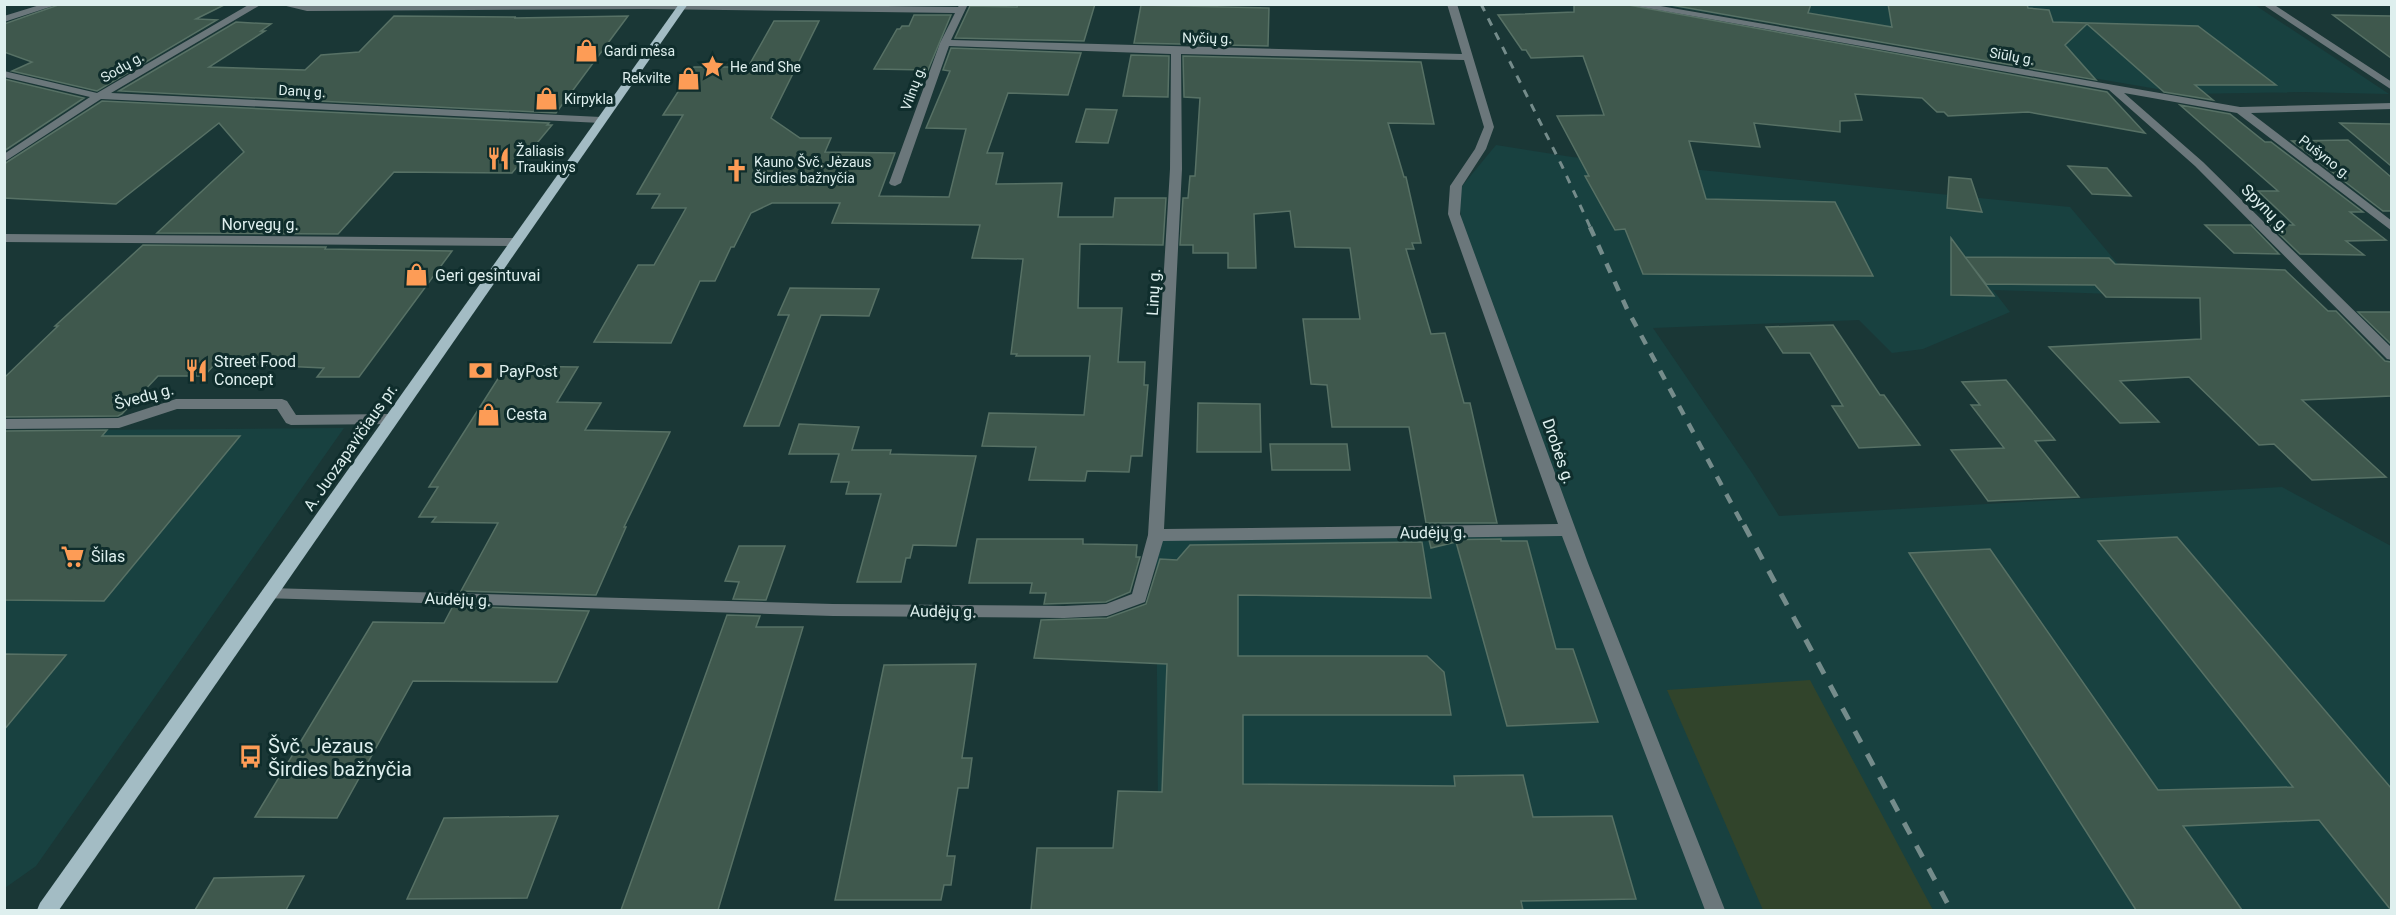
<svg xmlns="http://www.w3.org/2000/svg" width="2396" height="915" viewBox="0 0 2396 915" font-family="Roboto,sans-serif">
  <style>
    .built { fill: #184140 }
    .green { fill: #31442b }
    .building { fill: #3f584d; stroke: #577165; stroke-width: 1.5 }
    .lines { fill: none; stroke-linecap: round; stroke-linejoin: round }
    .minor { fill: #6b777b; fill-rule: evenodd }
    .major { fill: #a3bcc4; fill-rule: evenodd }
    .rail-far2 { stroke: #758c8b; stroke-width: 3; stroke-dasharray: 8 8; stroke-linecap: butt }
    .rail-far1 { stroke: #758c8b; stroke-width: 4.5; stroke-dasharray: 10 10; stroke-linecap: butt }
    .rail { stroke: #758c8b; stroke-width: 5; stroke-dasharray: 13 13; stroke-linecap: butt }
    .labels { text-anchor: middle; stroke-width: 6; stroke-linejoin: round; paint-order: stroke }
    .far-street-label { font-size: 14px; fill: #deefee; stroke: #0f2d2c }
    .far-poi-label { font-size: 14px; fill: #deefee; stroke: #0f2d2c; text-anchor: start }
    .street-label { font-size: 16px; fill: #deefee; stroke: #0f2d2c }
    .poi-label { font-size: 16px; fill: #deefee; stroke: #0f2d2c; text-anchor: start }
    .near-poi-label { font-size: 20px; fill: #deefee; stroke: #0f2d2c; text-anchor: start }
  </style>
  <rect width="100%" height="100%" fill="#1a3736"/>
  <!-- built -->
  <path class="built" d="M1662 5H2255L2389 94 2304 92 2187 94Z
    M1496 145 1572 157 2070 207 2144 295 1993 290 2010 312 1923 349 1892 353 1859 320 1653 328 1752 473 1779 516 2282 487 2391 546V910H1150L1158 815 1156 535 1567 530 1465 251 1458 191Z
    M344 428 36 866 5 888 4 491 22 490 83 430Z"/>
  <!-- green -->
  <path class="green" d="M1810 680 1933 910H1763L1667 690Z"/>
  <!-- building -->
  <path class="building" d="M61 4H226L196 19 217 20 97 91 12 71 32 62 4 52V24Z
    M1018 4H1095L1084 41 955 38 970 6 1017 7Z
    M1574 4H1623L2107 92 2145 133 2028 112 1948 116 1944 112H1937L1922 98 1855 94 1862 120 1840 121V132L1754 123 1760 147 1689 141 1706 199 1835 202 1873 276 1643 274 1625 229 1615 230 1585 176H1589L1557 116 1604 115 1583 56 1531 58 1526 50H1522L1498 15 1574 12Z
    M1665 4H1811L1808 13 1892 27 1888 4H2027L2028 8 2049 10 2053 22 2198 26 2276 85H2195L2213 100 2164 92 2087 24 2065 45 2096 80Z
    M1141 5 1269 8 1268 46 1134 43Z
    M914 15H951L928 70 874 69 897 29H900L902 26H909Z
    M2333 15 2391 16V58Z
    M394 16 516 17 514 18 628 16 556 113 119 91 236 22 271 24 261 31H265L209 67 305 70 321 55 359 52Z
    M774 21H819L771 118 800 138H831L825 152 895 153 879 196 949 197 966 129 926 128 950 71 943 70 951 48 1081 53 1068 95 1008 93 987 153H1003L996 184 1062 183 1058 217H1113L1115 198H1166L1163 245 1080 244 1078 308H1122L1118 362H1145L1144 385H1148L1142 456H1131L1129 472 1087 471 1085 481 1029 480 1036 447 982 446 989 413 1084 415 1090 356H1016L1017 354H1011L1023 259 972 258 980 225 832 223 840 203H772L751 213 734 247H731L715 281H700L671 343 594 342 638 265H654L686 208H652L660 194H637L683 115H663L694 67H748Z
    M1131 55 1169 56 1168 97 1123 96Z
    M1183 56 1421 62 1434 124 1388 123 1404 177H1406L1421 243H1412L1414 249H1406L1431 334 1445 333 1464 403H1470L1497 523H1426L1409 427H1332L1327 385 1311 384 1303 319H1360L1350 248 1295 247 1290 211 1254 214 1256 268H1228V253H1193V245H1180L1183 198H1188L1190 176H1195L1200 98 1184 97Z
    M4 79 84 98 4 151Z
    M102 101 549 123 547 125H552L512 173 394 172 338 234 157 233 244 152 219 123 116 204 4 198V164Z
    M2180 105 2230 114 2265 142H2271L2363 212H2350L2386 240 2346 241 2364 255 2300 254 2270 225H2294L2258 191H2278Z
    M1086 109 1117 110 1108 143 1076 142Z
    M2340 123 2391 124V166Z
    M2348 140 2391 177V211H2383L2292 141Z
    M2068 166 2107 168 2131 196 2092 194Z
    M1949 177 1971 179 1982 212 1947 208Z
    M2205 225H2251L2279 254 2234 253Z
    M1951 238 1994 296 1951 295Z
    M143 245 326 247 325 249 452 251 359 377H317L324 368 216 363 204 376H158L122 414 118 416 4 417 5 377 58 326H55Z
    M1965 257 2109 258 2115 264 2285 270 2328 311H2336L2385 361 2391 362V396L2302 400 2386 477 2312 480 2274 444 2259 445 2189 377 2120 381 2159 422 2120 423 2049 347 2201 339 2200 298 2106 297 2095 285 1986 284Z
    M790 288 879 289 869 316 821 315 779 426H744L789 315H778Z
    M2358 312H2391V344Z
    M1833 325 1880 395H1884L1920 445 1859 448 1832 406H1843L1810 353H1783L1766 327Z
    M506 366 578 367 557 402 601 403 585 430 670 432 624 527H626L596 595 461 591 498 523 432 522 436 517H419L438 487H429Z
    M2006 380 2055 440 2035 441 2079 497 1988 501 1951 450 2004 448 1971 405H1980L1962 382Z
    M1198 403 1260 404 1261 452H1197Z
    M799 424 859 427 852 450H891L890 454 976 456 956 546 913 545 910 558H906L901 582H857L881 494H846L849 482H831L839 454H789Z
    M107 430 102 436H240L104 601 4 600V431Z
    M1270 444H1347L1350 470H1272Z
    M2177 537 2391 788V910L2319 820 2183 826 2242 910H2136L1909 553 1990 549 2158 790 2293 787 2098 541Z
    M977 539H1083V544L1137 545 1136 557H1140L1130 592 1106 602 1044 604 1046 593H1030L1032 583H969Z
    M1501 539V541H1527L1556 649H1573L1598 722 1507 726 1456 542 1431 548 1429 540Z
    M1422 542 1431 598 1238 595V656H1427L1444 672 1451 715H1243V784L1455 786 1454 776 1523 775 1533 817 1612 816 1636 899 1521 901 1523 910H1031L1037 848H1113L1118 791 1162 792 1167 664 1034 658 1041 620 1107 618 1146 604 1160 559 1177 560 1190 545Z
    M739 546H785L766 600 733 599 739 582 725 581Z
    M453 606 589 611 557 682 413 681 337 818 255 817 373 622 444 623Z
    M727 615 760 616 756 627H803L718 910H621Z
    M4 654 66 655 4 730Z
    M976 664 962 758H972L968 788H958L947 856H955L951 885H944L941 900H835L884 665Z
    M558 816 527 898 407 899 444 818Z
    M304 876 286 910H195L214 878Z"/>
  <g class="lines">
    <!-- minor -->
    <path class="minor" d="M43 4H59L4 22V16Z
      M250 4H262L111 93 601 117 606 120 601 123 101 99 4 162V154L90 97 4 77V71L97 93Z
      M278 4H750L958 7 960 4H968L951 40 1462 54 1447 4H1457L1494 127 1486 149 1462 186 1460 214 1588 563 1725 910H1705L1562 536 1163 541 1145 602 1107 616 1064 618 833 616 263 598 261 594 263 590 269 588 833 604 1064 606 1106 604 1132 594 1148 535 1170 169 1171 54 949 46 901 183 895 186 891 185 889 183 940 43 955 13 647 9 307 11ZM1181 54 1464 60 1484 127 1475 149 1450 186 1448 214 1558 524 1164 529 1182 169Z
      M1625 4H1649L2240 107 2392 103V109L2251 113 2392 221V231L2237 113 2124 93 2203 162 2392 348V360L2387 359 2195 166 2109 90Z
      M2262 4H2273L2392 82V90Z
      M4 234 516 238 522 242 516 246 4 242Z
      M176 399H282L287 401 296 415 392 414 399 419 392 424 291 425 286 423 277 409H177L119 428 4 429V419L118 418Z"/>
    <!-- major -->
    <path class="major" d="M679 4H688L59 910H37L40 903Z"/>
    <!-- rail-far2 -->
    <path class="rail-far2" d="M1481 4 1562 166 1591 229"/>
    <!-- rail-far1 -->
    <path class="rail-far1" d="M1590 227 1627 309 1744 527"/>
    <!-- rail -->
    <path class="rail" d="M1744 525 1951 910"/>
  </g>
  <!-- icons -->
  <defs>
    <symbol id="shop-bare" viewBox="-9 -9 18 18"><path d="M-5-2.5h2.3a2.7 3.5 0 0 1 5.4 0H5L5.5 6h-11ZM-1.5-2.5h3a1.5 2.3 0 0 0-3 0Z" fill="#fd9c56" stroke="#0f2d2c" stroke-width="2.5" paint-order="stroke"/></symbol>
    <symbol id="sight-bare" viewBox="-9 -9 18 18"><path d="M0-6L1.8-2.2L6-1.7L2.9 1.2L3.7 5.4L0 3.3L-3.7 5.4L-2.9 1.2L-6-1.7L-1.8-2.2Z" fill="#fd9c56" stroke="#0f2d2c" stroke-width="2.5" paint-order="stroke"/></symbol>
    <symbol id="restaurant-bare" viewBox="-9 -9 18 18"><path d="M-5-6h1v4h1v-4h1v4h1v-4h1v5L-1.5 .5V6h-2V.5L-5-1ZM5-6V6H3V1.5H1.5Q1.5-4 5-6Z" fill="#fd9c56" stroke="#0f2d2c" stroke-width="2.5" paint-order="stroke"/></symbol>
    <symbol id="church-bare" viewBox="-9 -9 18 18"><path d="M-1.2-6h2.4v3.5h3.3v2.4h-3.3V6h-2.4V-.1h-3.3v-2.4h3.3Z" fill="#fd9c56" stroke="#0f2d2c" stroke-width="2.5" paint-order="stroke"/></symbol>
    <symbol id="bank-bare" viewBox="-9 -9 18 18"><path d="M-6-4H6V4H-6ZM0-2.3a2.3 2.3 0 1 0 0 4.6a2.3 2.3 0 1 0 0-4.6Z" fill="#fd9c56" stroke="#0f2d2c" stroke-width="2.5" paint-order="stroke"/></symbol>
    <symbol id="supermarket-bare" viewBox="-9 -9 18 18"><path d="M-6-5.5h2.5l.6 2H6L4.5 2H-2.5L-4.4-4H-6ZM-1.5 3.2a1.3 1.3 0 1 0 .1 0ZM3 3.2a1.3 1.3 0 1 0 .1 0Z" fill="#fd9c56" stroke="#0f2d2c" stroke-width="2.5" paint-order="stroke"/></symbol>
    <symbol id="bus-bare" viewBox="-9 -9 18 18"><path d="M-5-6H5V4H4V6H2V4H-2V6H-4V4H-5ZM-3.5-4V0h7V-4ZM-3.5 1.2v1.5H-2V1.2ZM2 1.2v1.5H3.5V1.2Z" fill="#fd9c56" stroke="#0f2d2c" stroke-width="2.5" paint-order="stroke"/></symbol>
  </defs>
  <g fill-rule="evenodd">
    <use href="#shop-bare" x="570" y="34" width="33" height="33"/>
    <use href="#sight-bare" x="696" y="50" width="33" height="33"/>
    <use href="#shop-bare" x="672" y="62" width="33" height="33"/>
    <use href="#shop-bare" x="530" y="82" width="33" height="33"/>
    <use href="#restaurant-bare" x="482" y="142" width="33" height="33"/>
    <use href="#church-bare" x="720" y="154" width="33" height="33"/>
    <use href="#shop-bare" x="400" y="258" width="33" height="33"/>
    <use href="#restaurant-bare" x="180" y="354" width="33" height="33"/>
    <use href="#bank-bare" x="464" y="354" width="33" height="33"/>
    <use href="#shop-bare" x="472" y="398" width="33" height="33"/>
    <use href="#supermarket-bare" x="56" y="540" width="33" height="33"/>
    <use href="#bus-bare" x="234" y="740" width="33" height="33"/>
  </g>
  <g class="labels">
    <!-- far-street labels -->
    <g class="far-street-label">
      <text transform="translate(1207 38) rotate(1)" y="5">Nyčių g.</text>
      <text transform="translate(2012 56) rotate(10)" y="5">Siūlų g.</text>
      <text transform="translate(122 67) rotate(-30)" y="5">Sodų g.</text>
      <text transform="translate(913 88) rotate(-70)" y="5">Vilnų g.</text>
      <text transform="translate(302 91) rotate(3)" y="5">Danų g.</text>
      <text transform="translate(2325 157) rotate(38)" y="5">Pušyno g.</text>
    </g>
    <!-- far-poi labels -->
    <g class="far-poi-label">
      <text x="604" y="56">Gardi mėsa</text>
      <text x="730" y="72">He and She</text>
      <text x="671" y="83" text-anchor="end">Rekvilte</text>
      <text x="564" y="104">Kirpykla</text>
      <text x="516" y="156">Žaliasis<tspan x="516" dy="16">Traukinys</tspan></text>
      <text x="754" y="167">Kauno Švč. Jėzaus<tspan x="754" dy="16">Širdies bažnyčia</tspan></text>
    </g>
    <!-- street labels -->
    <g class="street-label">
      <text transform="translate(2266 208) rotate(45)" y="6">Spynų g.</text>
      <text x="260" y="230">Norvegų g.</text>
      <text transform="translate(1153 292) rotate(-87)" y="6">Linų g.</text>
      <text transform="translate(144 396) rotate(-15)" y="6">Švedų g.</text>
      <text transform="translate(350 447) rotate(-55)" y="6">A. Juozapavičiaus pr.</text>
      <text transform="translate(1559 451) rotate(71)" y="6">Drobės g.</text>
      <text transform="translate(1433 532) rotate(-1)" y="6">Audėjų g.</text>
      <text transform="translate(458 599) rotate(2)" y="6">Audėjų g.</text>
      <text transform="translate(943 611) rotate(1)" y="6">Audėjų g.</text>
    </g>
    <!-- poi labels -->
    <g class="poi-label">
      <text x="435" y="281">Geri gesintuvai</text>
      <text x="214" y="367">Street Food<tspan x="214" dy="18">Concept</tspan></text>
      <text x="499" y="377">PayPost</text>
      <text x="506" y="420">Cesta</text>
      <text x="91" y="562">Šilas</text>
    </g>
    <!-- near-poi labels -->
    <g class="near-poi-label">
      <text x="268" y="753">Švč. Jėzaus<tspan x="268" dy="23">Širdies bažnyčia</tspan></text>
    </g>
  </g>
  <!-- border -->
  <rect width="2396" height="915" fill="none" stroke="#deefee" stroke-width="12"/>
</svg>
